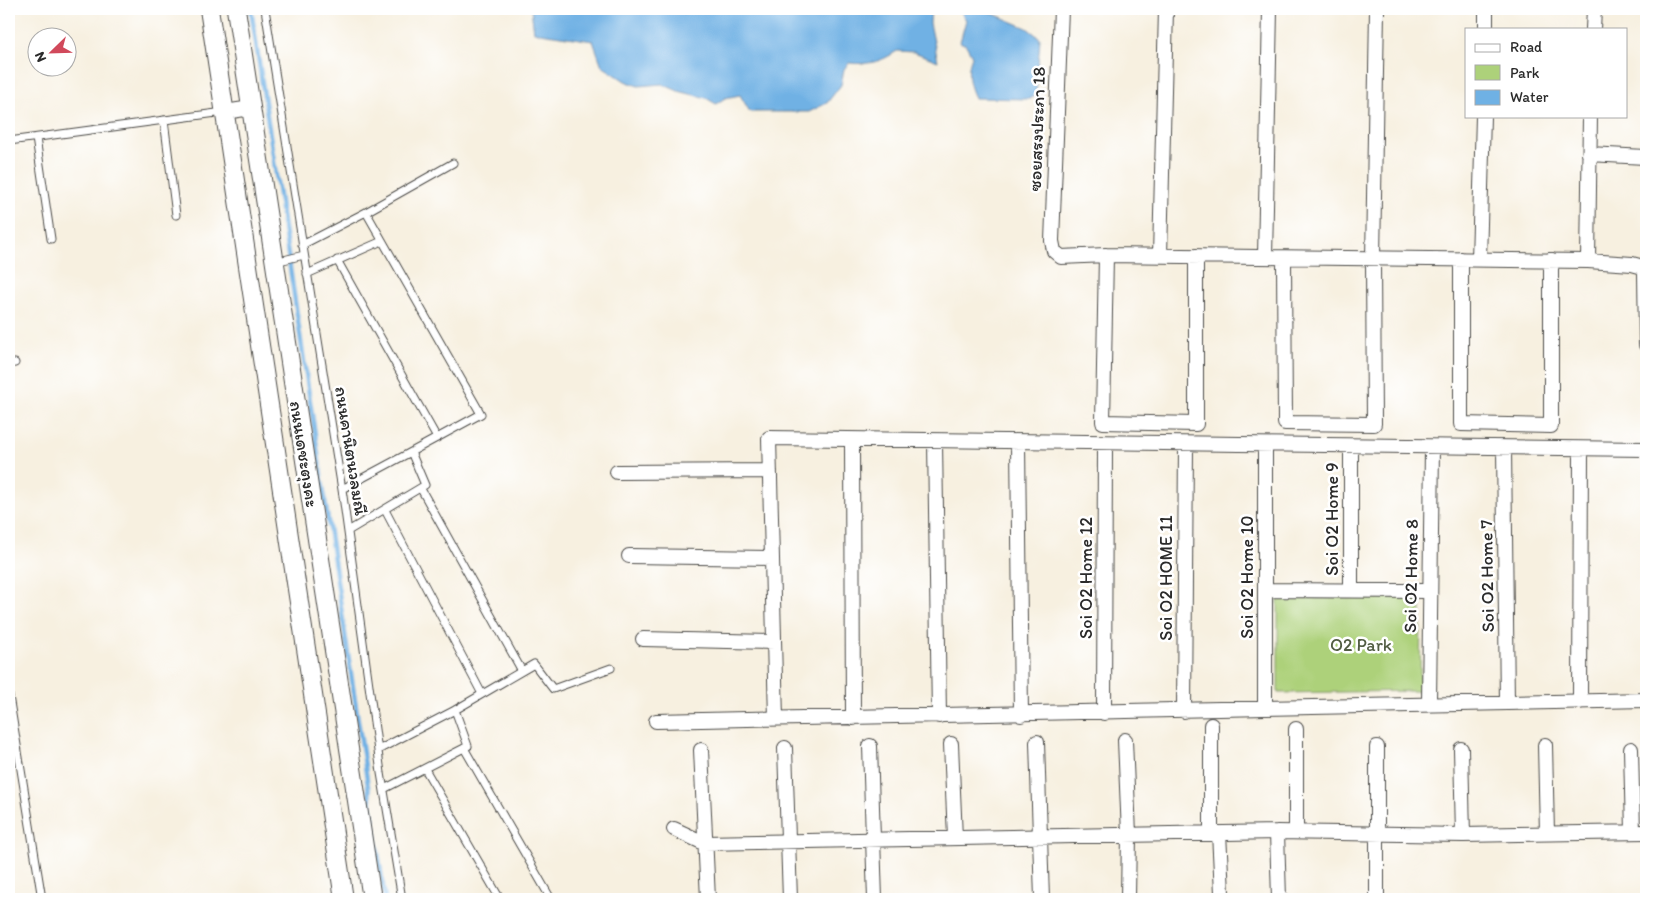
<svg xmlns="http://www.w3.org/2000/svg" width="1655" height="908" viewBox="0 0 1655 908" font-family="Itim,'Playpen Sans Thai',sans-serif">
  <style>
    .green { fill: #add17a; stroke: #6c7e52 }
    .water { fill: #6fb1e4; stroke: #4d6e88 }
    .lines { fill: none; stroke-linecap: round; stroke-linejoin: round }
    .stream { stroke: #6fb1e4; stroke-width: 4.5 }
    .service-casing { stroke: #4a4946; stroke-width: 9 }
    .minor-casing { stroke: #4a4946; stroke-width: 16 }
    .tertiary-casing { stroke: #4a4946; stroke-width: 20 }
    .service { stroke: #fff; stroke-width: 7 }
    .minor { stroke: #fff; stroke-width: 14 }
    .tertiary { stroke: #fff; stroke-width: 18 }
    .labels { text-anchor: middle; stroke-width: 5; stroke-linejoin: round; paint-order: stroke }
    .street-label { font-size: 18px; fill: #2b2b2b; stroke: #fff }
    .park-label { font-size: 18px; fill: #525d43; stroke: #fff }
  </style>
  <rect width="100%" height="100%" fill="#fff"/>
  <filter id="ink" filterUnits="userSpaceOnUse"><feTurbulence type="fractalNoise" baseFrequency=".02" numOctaves="2"/><feDisplacementMap in="SourceGraphic" scale="10" xChannelSelector="R" yChannelSelector="G"/><feConvolveMatrix kernelMatrix="1 2 1 2 8 2 1 2 1" color-interpolation-filters="sRGB"/></filter>
  <filter id="wash" filterUnits="userSpaceOnUse"><feTurbulence type="fractalNoise" baseFrequency=".0096" numOctaves="4" result="noise"/><feDisplacementMap in="SourceGraphic" scale="20" xChannelSelector="R" yChannelSelector="G"/><feGaussianBlur stdDeviation="1.12" result="paint"/><feColorMatrix in="noise" values="0 0 0 0 0 0 0 0 0 0 0 0 0 0 0 0 0 1.4 0 .05"/><feComposite in="paint" operator="in"/></filter>
  <g filter="url(#wash)">
    <rect width="100%" height="100%" fill="#f7f0e0"/>
    <!-- green -->
    <path class="green" d="M1278 598H1421L1420 691 1278 693Z"/>
    <!-- water -->
    <path class="water" d="M531 9H931L930 23 938 61 914 52 897 51C881 62 869 65 849 63L844 69 841 85 827 103 809 112H750L740 95 725 98 716 104 706 98 678 91 662 84 638 86 625 81 602 66 593 41 534 32Z
      M959 9H982L1027 28 1040 38 1036 95 1029 99 975 98C968 83 966 71 972 56L966 45 960 42 966 20Z"/>
    <g class="lines">
      <!-- stream -->
      <path class="stream" d="M251 9 385 899"/>
    </g>
  </g>
  <g filter="url(#ink)">
    <g class="lines">
      <defs>
        <path id="service" d="M265 9 343 496 381 773 402 899
          M164 120 176 215
          M36 138 51 239
          M9 141 224 112
          M302 245 366 212
          M337 260 437 438
          M275 262 304 255
          M307 274 382 241
          M9 364 15 363
          M411 452 481 414 366 212 453 163
          M342 489 411 452 425 485 348 531
          M421 489 522 671
          M385 510 482 694
          M9 696 42 899
          M464 748 551 899
          M378 750 455 710
          M425 769 500 899
          M384 789 468 746 455 710 534 664 553 689 611 668"/>
        <path id="minor" d="M1061 9 1052 241 1054 251 1061 257 1106 255 1588 261 1632 264 1643 267 1645 271 1646 345
          M1486 29V9
          M1593 29 1594 9
          M225 112 251 108
          M1589 154 1645 157
          M1106 255 1103 422 1196 424V256
          M1160 256 1166 9
          M1265 257 1270 9
          M1284 258 1285 423 1374 424 1373 259 1377 9
          M1461 259V424L1551 426V260
          M1479 260 1483 116
          M1588 261 1590 116
          M852 440 853 718
          M935 441 939 716
          M1018 443 1021 715
          M1351 446V591
          M1504 448 1507 703
          M617 472 770 471
          M629 556 772 558
          M1266 590 1429 591
          M643 639 774 642
          M1580 702 1581 449
          M1429 704 1432 447
          M1265 708V446
          M1184 711 1186 445
          M1104 713 1105 444
          M776 719 769 438 1646 449
          M656 721 1646 700
          M1296 729V832
          M1125 740 1129 834 1128 899
          M1037 742 1042 899
          M951 744 955 838
          M1545 745 1547 833
          M870 746 875 899
          M785 748 790 899
          M1461 749 1463 835
          M1631 749 1633 832
          M701 750 708 899
          M674 829 704 843 1277 832 1463 835 1646 832
          M1277 832 1279 899
          M1211 833V725
          M1219 833 1222 893
          M1377 899V747"/>
        <path id="tertiary" d="M209 9 344 899
          M236 9 372 899"/>
      </defs>
      <!-- service casing -->
      <use href="#service" class="service-casing"/>
      <!-- minor casing -->
      <use href="#minor" class="minor-casing"/>
      <!-- tertiary casing -->
      <use href="#tertiary" class="tertiary-casing"/>
      <!-- service -->
      <use href="#service" class="service"/>
      <!-- minor -->
      <use href="#minor" class="minor"/>
      <!-- tertiary -->
      <use href="#tertiary" class="tertiary"/>
    </g>
  </g>
  <g class="labels">
    <!-- street labels -->
    <g class="street-label">
      <text transform="translate(1037 129) rotate(-88)" y="6">ซอยสรงประภา 18</text>
      <text transform="translate(351 451) rotate(81)" y="6">ถนนคานิตนวลมณี</text>
      <text transform="translate(304 454) rotate(81)" y="6">ถนนเดชะตุงคะ</text>
      <text transform="translate(1332 519) rotate(-90)" y="6">Soi O2 Home 9</text>
      <text transform="translate(1411 576) rotate(-89)" y="6">Soi O2 Home 8</text>
      <text transform="translate(1487 576) rotate(-91)" y="6">Soi O2 Home 7</text>
      <text transform="translate(1247 577) rotate(-90)" y="6">Soi O2 Home 10</text>
      <text transform="translate(1086 578) rotate(-90)" y="6">Soi O2 Home 12</text>
      <text transform="translate(1166 578) rotate(-90)" y="6">Soi O2 HOME 11</text>
    </g>
    <!-- park labels -->
    <g class="park-label">
      <text x="1361" y="651">O2 Park</text>
    </g>
  </g>
  <!-- margin -->
  <rect width="1655" height="908" fill="none" stroke="#fff" stroke-width="30"/>
  <!-- legend -->
  <rect x="1465" y="28" width="162" height="90" fill="#ffffff" stroke="#aaaaaa"/>
  <rect x="1475" y="44" width="25" height="8" fill="#ffffff" stroke="#aaaaaa"/>
  <text x="1510" y="52" font-size="15" fill="#2b2b2b">Road</text>
  <rect x="1475" y="65" width="25" height="15" fill="#add17a" stroke="#aaaaaa"/>
  <text x="1510" y="78" font-size="15" fill="#2b2b2b">Park</text>
  <rect x="1475" y="90" width="25" height="15" fill="#6fb1e4" stroke="#aaaaaa"/>
  <text x="1510" y="102" font-size="15" fill="#2b2b2b">Water</text>
  <!-- north arrow -->
  <g transform="translate(52 52) rotate(247)"><circle r="24" fill="#ffffff" stroke="#aaaaaa"/>
  <path d="M0-4L9 19L0 12L-9 19Z" fill="#d1495b"/>
  <text y="-8" font-size="14" font-weight="bold" text-anchor="middle" fill="#2b2b2b">N</text>
  </g>
</svg>
